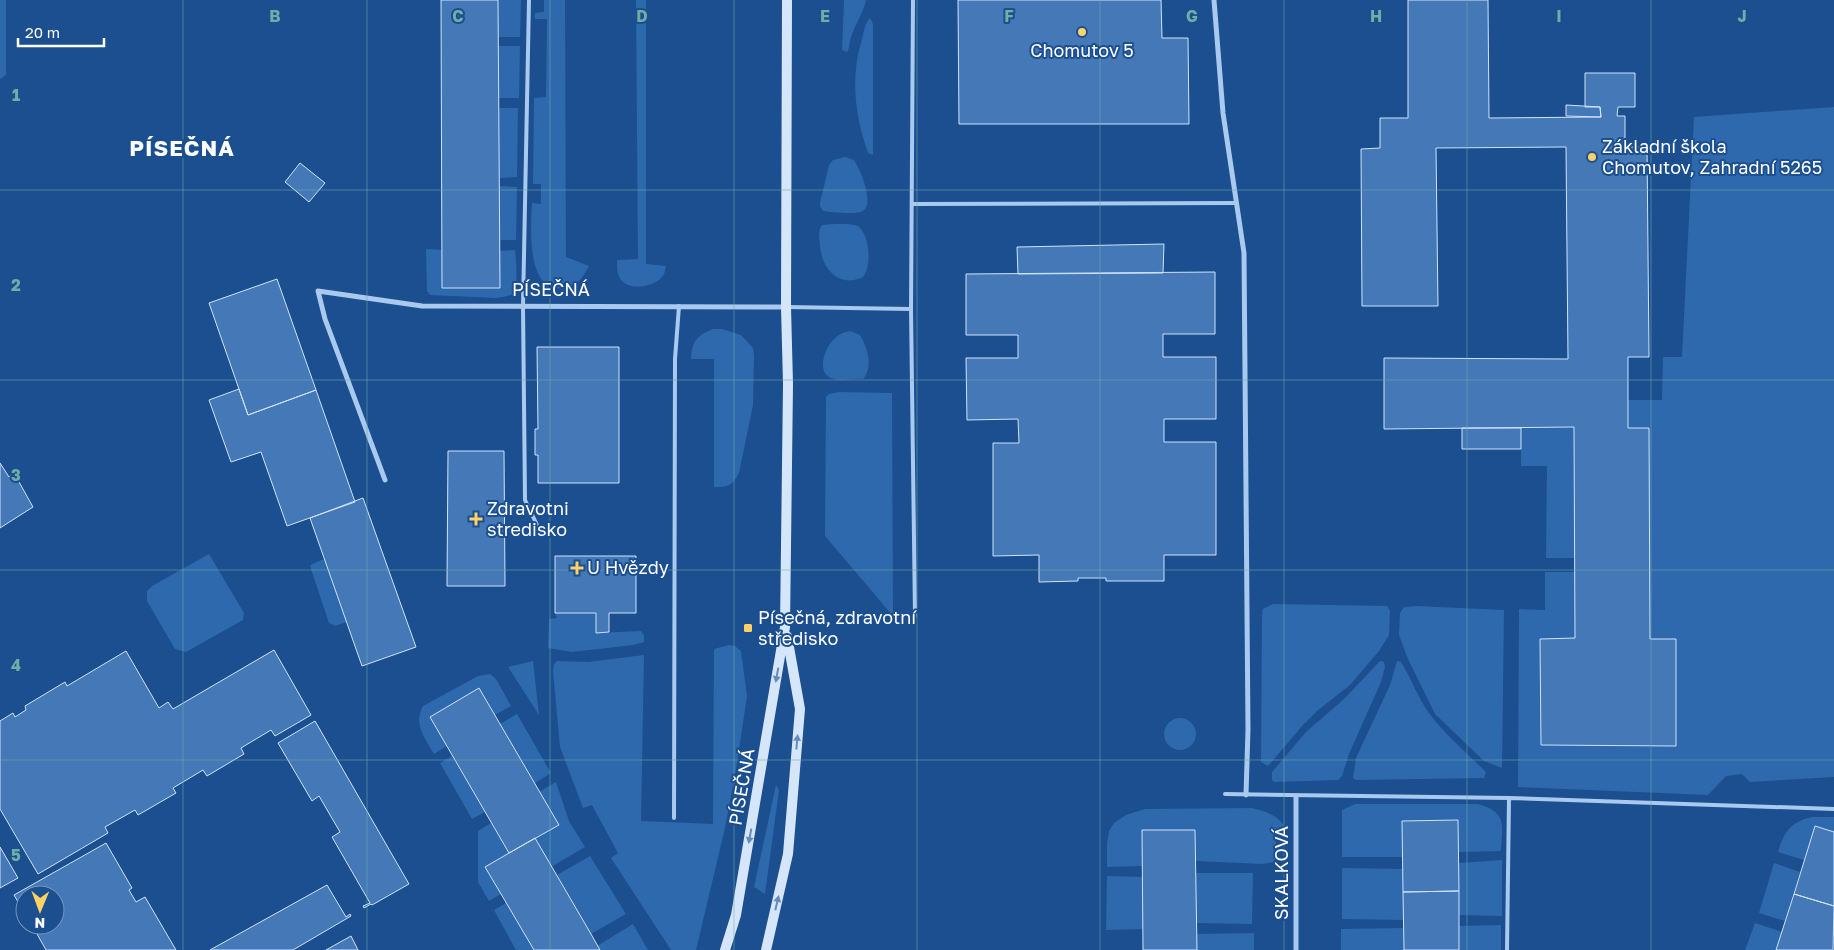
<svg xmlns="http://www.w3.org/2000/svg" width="1834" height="950" viewBox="0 0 1834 950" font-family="'Golos Text',sans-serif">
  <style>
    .green { fill: #2e69ad }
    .building { fill: #4478b7; stroke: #cfe3fa }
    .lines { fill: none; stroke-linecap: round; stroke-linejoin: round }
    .lane { stroke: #a9c9ee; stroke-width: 4 }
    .street { stroke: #a9c9ee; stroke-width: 5 }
    .secondary { stroke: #d6e6fa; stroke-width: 10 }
    .oneway { fill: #668bba }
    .grid { fill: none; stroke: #6fada8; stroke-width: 1; stroke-opacity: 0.55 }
    .poi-dot { fill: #ffd166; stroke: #1b4f8f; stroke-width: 2 }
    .labels { text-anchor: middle; stroke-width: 4; stroke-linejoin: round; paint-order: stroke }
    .poi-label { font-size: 18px; fill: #fff; stroke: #1b4f8f; text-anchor: start }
    .street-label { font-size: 18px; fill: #fff; stroke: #1b4f8f }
    .district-label { font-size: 22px; font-weight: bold; letter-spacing: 1px; fill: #fff; stroke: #1b4f8f }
    .grid-label { font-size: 16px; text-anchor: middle; font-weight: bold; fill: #6fada8; stroke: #1b4f8f; stroke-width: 4; stroke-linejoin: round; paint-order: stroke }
  </style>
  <rect width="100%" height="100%" fill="#1b4f8f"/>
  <!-- green -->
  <path class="green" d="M0 0H6V75L0 79Z
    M498 0H521L520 37H498Z
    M544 0H565L566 257 589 266C583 277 578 286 564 288 525 294 531 225 532 203L541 204V184H533L534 98 546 97 547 19H535V13L544 12Z
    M636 0H646V264L666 266C665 270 665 274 662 277 654 287 630 291 621 280 617 274 617 267 617 260L638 259Z
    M844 0H866C865 9 854 27 851 37 849 42 850 48 847 52L842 50Z
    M870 18 873 24V155L868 153C855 116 850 77 862 39 864 31 865 23 870 18Z
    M499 46H520L519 98H499Z
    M1834 107V777L1750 782 1742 774 1726 776 1708 795 1518 787 1519 609 1545 610V572H1575V638L1540 639 1541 745H1676V639H1650L1628 428V400H1662L1663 357H1682L1694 117Z
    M499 108H518L517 177 499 178Z
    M845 157 854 160C860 169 875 203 863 211 856 215 831 212 823 211L820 206V203L829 165 833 160Z
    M499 186 517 187 516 240H499Z
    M822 225C829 224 852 223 858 226 870 235 872 267 863 277 838 289 821 267 820 245 819 237 818 231 822 225Z
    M426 249 442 250 443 288H499V251L515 250C516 260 519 288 512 294 507 297 501 297 496 298L430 295 427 291Z
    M713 329H722L741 335 753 348 754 356 753 405 739 473C732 486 728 487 714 487V359H691C692 341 697 335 713 329Z
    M850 331 860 335C867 347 874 366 863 379 854 378 840 382 831 378 816 372 825 348 833 340 838 335 843 332 850 331Z
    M839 392 892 393 893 616 825 536 826 397 829 394Z
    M1574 427V558H1546L1547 466H1521V428Z
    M209 554 244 613 243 620 186 652 175 649 147 601V591L152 586Z
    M324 559 347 622 335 626 329 623 310 566 312 564Z
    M1273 604 1387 606 1390 610 1389 635 1379 651 1350 685 1317 711 1303 725 1268 766 1261 762 1262 615 1263 609Z
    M1416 606 1504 610 1502 768 1484 761 1435 714 1407 657 1399 635 1400 613 1404 607Z
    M555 613H596V633L641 631 644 635V642L633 645 572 652 548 648 549 619 557 618Z
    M729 645 735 646 741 651 747 696 737 763 725 828 696 950H671L611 858 618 853 592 805 583 808 560 747 553 671 554 664 557 661 588 662 644 655 641 821 713 824 714 649Z
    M533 661 539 715 508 667Z
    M1380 661 1384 662 1385 667 1381 682 1349 754 1342 776 1338 780 1274 782 1272 780V772L1306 732 1344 699Z
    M1397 661 1401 662C1411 678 1418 698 1429 713 1446 736 1466 752 1486 772L1484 778 1356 780 1353 778 1356 758 1390 685Z
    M490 674 496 679 511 706 495 715 479 688 430 717 447 746 434 754C425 738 413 724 423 706L478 676Z
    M517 714 551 773 535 783 500 724Z
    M1164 734a16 16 0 1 1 32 0a16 16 0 1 1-32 0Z
    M452 756 485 812 472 819 440 763Z
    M556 782 569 821 585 847 551 867 535 838 539 792Z
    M776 785 779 790 765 894 754 887Z
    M1355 804H1478C1508 813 1502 824 1501 851L1458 852V820L1403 821V857H1342V810Z
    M1252 808C1268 812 1278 815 1287 830L1276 829V862L1262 864 1196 861 1195 830H1143V866L1107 867V844L1109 831 1114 823 1126 815 1145 809Z
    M1812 817H1834V832L1815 827 1804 860 1778 852C1784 831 1791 822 1812 817Z
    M491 823 509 853 486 867 501 894 489 901 478 882V831Z
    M590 856 626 914 591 934 557 875Z
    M1502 860V916L1459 915 1458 863Z
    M1774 863 1800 872 1785 921 1759 913Z
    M1342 868 1403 869V920L1342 919Z
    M1196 873H1253L1252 924 1196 923Z
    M1107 876 1143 877V929L1106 930Z
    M506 903 534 950H516L494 910Z
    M1755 923 1782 932 1776 950H1745Z
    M633 924 648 950H600L597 946Z
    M1501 925V950H1459V926Z
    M1403 928 1404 950H1341V929Z
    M1254 933V950H1197V934Z"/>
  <!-- building -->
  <path class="building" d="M441 0H498L500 288H442Z
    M958 0H1161L1162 38H1188L1189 124H959Z
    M1408 0H1488L1489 118 1601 117 1600 107H1585V73H1635V107H1618L1617 116H1625V147H1647L1649 357H1628V428H1649L1650 639H1676V746L1541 745 1540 639 1575 638 1574 427 1384 429V358L1568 359 1566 147 1436 148 1438 306H1362L1361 149 1380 148V118H1408Z
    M1566 105 1600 107 1601 117 1566 116Z
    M300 163 325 183 309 202 285 182Z
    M1164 244 1163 273 1018 274 1017 247Z
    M1215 272V334H1163V357H1216V419H1164V442H1216V555H1164V581H1106V578H1078V581L1039 582V555L993 556V443H1019L1018 419 967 420 966 358H1018V335H966V274Z
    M277 279 316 390 248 415 209 303Z
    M537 347H619V483H538V455H535V429H538Z
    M239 389 248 415 316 390 355 502 287 526 261 452 231 462 209 400Z
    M1462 428H1521V449H1462Z
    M448 451H504L505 586H447Z
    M0 463 9 477 14 473 33 507 0 528Z
    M363 498 416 647 362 666 310 518Z
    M555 556H636V613H609V632L596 633V613H555Z
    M274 650 311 715 275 736 271 730 241 748 244 754 207 776 203 770 173 788 176 793 138 815 135 810 105 827 108 833 38 874 0 809V721L13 713 15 717 26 710 25 706 65 682 67 686 126 651 159 708 168 702 173 709Z
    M479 688 559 825 509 853 430 717Z
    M315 721 409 884 372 905 371 904 364 908 363 906 370 903 332 837 340 832 319 796 312 801 278 743Z
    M1458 820 1459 891 1403 892 1402 821Z
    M1815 826 1834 832V906L1794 894Z
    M1142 830H1195L1197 950H1143Z
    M535 838 591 934 600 950H534L504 899 485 867Z
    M106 843 132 888 129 890 136 902 145 897 176 950H46L32 925H55V895H25V914L14 895Z
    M0 847 18 878 0 888Z
    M327 885 346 917 350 914 351 916 293 950H210Z
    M1459 891V950H1404L1403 892Z
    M1794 894 1834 906 1833 950H1776Z
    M351 936 358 950H326Z"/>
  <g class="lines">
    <!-- lane -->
    <path class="lane" d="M529 0 523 306 525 500 538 527
      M912 204 1236 203
      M786 307 911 309 913 0
      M911 309 915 616
      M1225 794 1509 798 1834 809
      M674 818 675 359 679 306
      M1507 950 1509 798"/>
    <!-- street -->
    <path class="street" d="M1214 0 1223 113 1244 253 1248 729 1246 795
      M385 480 325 319 318 291 422 306 786 307
      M1296 950V796"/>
    <!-- secondary -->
    <path class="secondary" d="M725 950 736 915 785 627 788 384 786 307 787 0
      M766 950 788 854 800 709 787 636"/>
  </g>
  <!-- one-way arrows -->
  <defs><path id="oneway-solid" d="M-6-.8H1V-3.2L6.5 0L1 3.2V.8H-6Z" transform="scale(1.25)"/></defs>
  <g class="oneway">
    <use href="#oneway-solid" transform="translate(777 675) rotate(100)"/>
    <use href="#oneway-solid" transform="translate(797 742) rotate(-85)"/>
    <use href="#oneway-solid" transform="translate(750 836) rotate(100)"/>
    <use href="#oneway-solid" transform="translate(777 903) rotate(-77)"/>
  </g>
  <!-- grid -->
  <path class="grid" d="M183 0V950M367 0V950M550 0V950M734 0V950M917 0V950M1100 0V950M1284 0V950M1467 0V950M1651 0V950M0 190H1834M0 380H1834M0 570H1834M0 760H1834"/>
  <!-- markers -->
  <g class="poi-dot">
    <circle cx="1082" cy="32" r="5"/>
    <circle cx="1592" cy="157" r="5"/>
    <path d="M473.5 511.5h5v5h5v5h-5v5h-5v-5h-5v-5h5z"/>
    <path d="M574.5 560.5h5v5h5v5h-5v5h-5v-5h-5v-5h5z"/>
    <rect x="743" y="623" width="10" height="10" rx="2.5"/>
  </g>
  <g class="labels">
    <!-- poi labels -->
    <g class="poi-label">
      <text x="1082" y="57" text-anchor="middle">Chomutov 5</text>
      <text x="1602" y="153">Základní škola<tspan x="1602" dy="21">Chomutov, Zahradní 5265</tspan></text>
      <text x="487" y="515">Zdravotni<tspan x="487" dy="21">stredisko</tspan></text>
      <text x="587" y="574">U Hvězdy</text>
      <text x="758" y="624">Písečná, zdravotní<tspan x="758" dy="21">středisko</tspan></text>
    </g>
    <!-- street labels -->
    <g class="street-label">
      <text x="551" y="296">PÍSEČNÁ</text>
      <text transform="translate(742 787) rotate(-80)" y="6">PÍSEČNÁ</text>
      <text transform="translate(1282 873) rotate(-90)" y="6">SKALKOVÁ</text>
    </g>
    <!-- district labels -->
    <g class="district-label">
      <text x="182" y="156">PÍSEČNÁ</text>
    </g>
  </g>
  <g class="grid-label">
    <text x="275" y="22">B</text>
    <text x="458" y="22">C</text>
    <text x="642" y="22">D</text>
    <text x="825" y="22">E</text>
    <text x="1009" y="22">F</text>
    <text x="1192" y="22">G</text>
    <text x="1376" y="22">H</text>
    <text x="1559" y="22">I</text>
    <text x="1742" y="22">J</text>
    <text x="16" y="101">1</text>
    <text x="16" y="291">2</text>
    <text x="16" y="481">3</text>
    <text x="16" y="671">4</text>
    <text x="16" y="861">5</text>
  </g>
  <!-- north arrow -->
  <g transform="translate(40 910) rotate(181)"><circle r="24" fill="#1b4f8f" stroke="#7695bc"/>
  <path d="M0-4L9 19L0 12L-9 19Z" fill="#ffd166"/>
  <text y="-8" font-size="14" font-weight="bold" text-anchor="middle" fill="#ffffff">N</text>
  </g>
  <!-- scale -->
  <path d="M18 38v8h86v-8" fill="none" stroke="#ffffff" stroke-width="2.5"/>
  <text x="25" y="38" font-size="15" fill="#ffffff" stroke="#1b4f8f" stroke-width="4" paint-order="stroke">20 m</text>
</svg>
